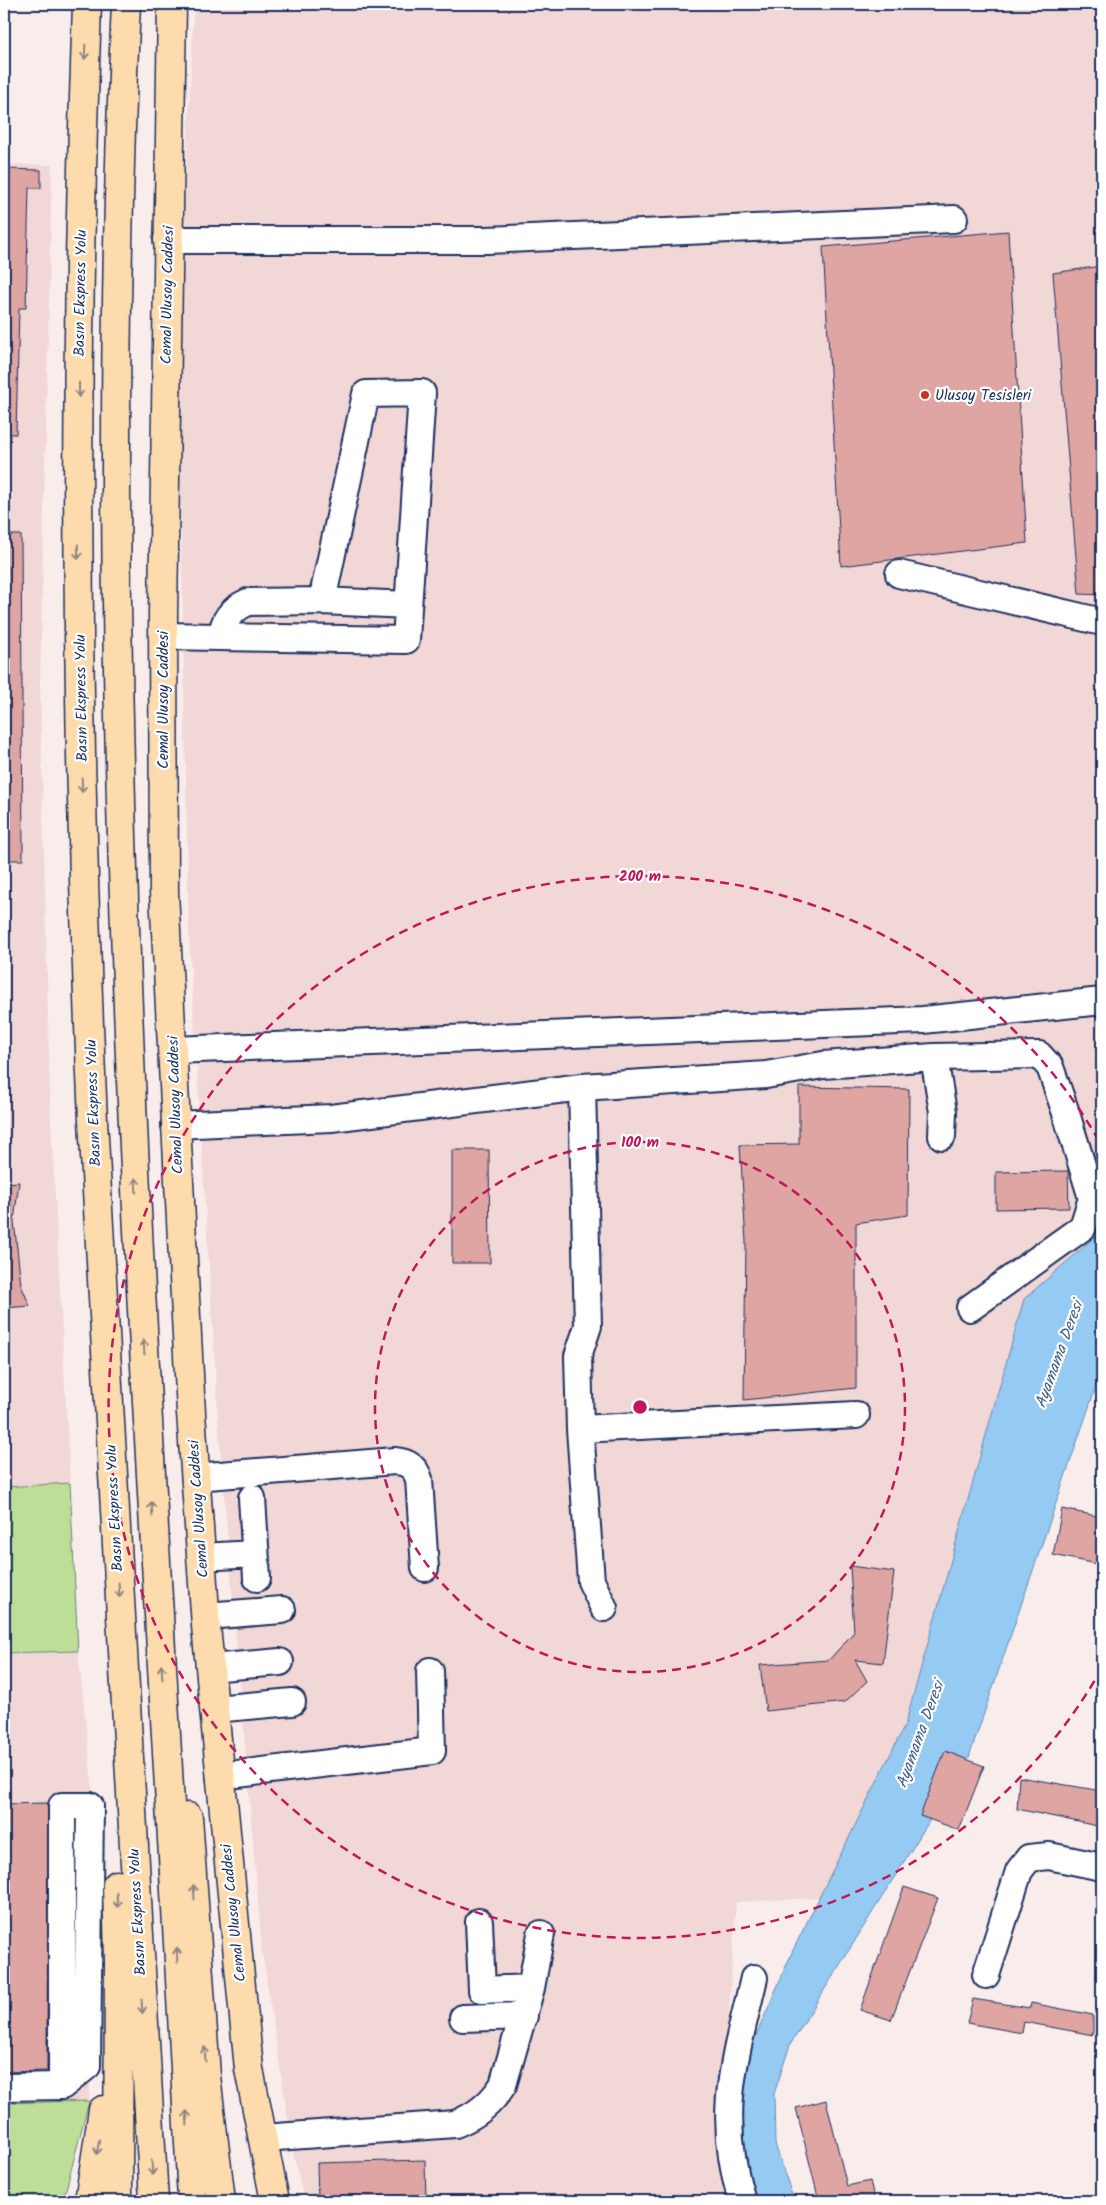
<svg xmlns="http://www.w3.org/2000/svg" width="1106" height="2205" viewBox="0 0 1106 2205" font-family="Kalam,sans-serif">
  <style>
    .built { fill: #f1d7d6 }
    .green { fill: #bdde97; stroke: #6c867a }
    .water { fill: #95caf3; stroke: #648cb7 }
    .building { fill: #dfa5a2; stroke: #1b2f5e }
    .lines { fill: none; stroke-linecap: round; stroke-linejoin: round }
    .minor-casing { stroke: #1b2f5e; stroke-width: 30 }
    .major-casing { stroke: #1b2f5e; stroke-width: 31 }
    .highway-casing { stroke: #1b2f5e; stroke-width: 31 }
    .minor { stroke: #fff; stroke-width: 26 }
    .major { stroke: #fedbac; stroke-width: 28 }
    .highway { stroke: #fedbac; stroke-width: 28 }
    .oneway { stroke: #8c8585 }
    .ring { fill: none; stroke: #c2185b; stroke-width: 2.5; stroke-dasharray: 9 6 }
    .poi-dot { fill: #c8321e; stroke: #fff; stroke-width: 2 }
    .labels { text-anchor: middle; stroke-width: 4.5; stroke-linejoin: round; paint-order: stroke }
    .street-label { font-size: 15px; fill: #1b2f5e; stroke: #fff }
    .poi-label { font-size: 15px; fill: #1b2f5e; stroke: #fff; text-anchor: start }
    .water-label { font-size: 16px; font-style: italic; fill: #405e8b; stroke: #fff }
    .centre { fill: #c2185b; stroke: #fff; stroke-width: 2.5 }
    .ring-label { font-size: 15px; text-anchor: middle; font-weight: bold; fill: #c2185b; stroke: #fff; stroke-width: 4.5; stroke-linejoin: round; paint-order: stroke }
  </style>
  <rect width="100%" height="100%" fill="#f9edec"/>
  <filter id="ink" filterUnits="userSpaceOnUse"><feTurbulence type="fractalNoise" baseFrequency=".02" numOctaves="2"/><feDisplacementMap in="SourceGraphic" scale="10" xChannelSelector="R" yChannelSelector="G"/><feConvolveMatrix kernelMatrix="1 2 1 2 8 2 1 2 1" color-interpolation-filters="sRGB"/></filter>
  <g filter="url(#ink)">
    <!-- built -->
    <path class="built" d="M194 4H1102V1231L1024 1299 905 1725 819 1898 736 1902 720 2153 734 2201H304L293 2152 262 1951 219 1432 189 938 178 352Z
      M4 164 52 165 40 685 50 1100 70 1483 4 1487Z
      M78 1651 94 1801 95 2002 89 2101 4 2103V1653Z"/>
    <!-- green -->
    <path class="green" d="M70 1483 78 1651 4 1653V1487Z
      M89 2101 63 2201H4V2103Z"/>
    <!-- water -->
    <path class="water" d="M1102 1231V1369L969 1757 790 2045 774 2094 775 2144 794 2201H753L736 2142 746 2059 793 1950 905 1725 1024 1299Z"/>
    <!-- building -->
    <path class="building" d="M4 169 41 170V188H29L26 308H19L16 434H4Z
      M1008 231 1027 543 841 566 823 247Z
      M1102 266V595L1079 594 1053 273Z
      M4 535H21L23 860H4Z
      M799 1087 909 1089 908 1215 856 1223V1388L744 1400 746 1242 740 1145 799 1144Z
      M452 1150H489L490 1263H452Z
      M1068 1171 1069 1208 996 1209V1172Z
      M19 1182 14 1221 21 1285 30 1306 4 1308V1183Z
      M1062 1509 1102 1517V1532L1096 1564 1053 1555Z
      M850 1566 894 1572 883 1663 855 1660 867 1681 845 1702 766 1711 760 1665 829 1660 854 1632Z
      M945 1751 984 1766 959 1830 920 1816Z
      M1019 1777 1102 1791V1827L1017 1809Z
      M48 1803 47 2071 4 2072V1804Z
      M904 1887 938 1898 891 2020 860 2010Z
      M973 1999 1030 2008 1031 2003 1093 2015V2035L1024 2022 1022 2033 967 2023Z
      M826 2100 847 2186 870 2181 875 2201H819L796 2108Z
      M425 2160 426 2201H318L317 2163Z"/>
    <g class="lines">
      <defs>
        <path id="minor" d="M167 240H487L954 219
          M899 574 1102 622
          M163 636 406 640 422 393 366 394 322 601
          M222 637C223 619 232 609 248 602L322 601 408 605
          M173 1050 923 1020 1102 1001
          M934 1057 1039 1055 1050 1067 1065 1110 1092 1198 1083 1227 970 1308
          M582 1087 588 1326 578 1356 580 1429 856 1415
          M175 1125 331 1118 582 1087 766 1075 823 1065 934 1057 943 1112 942 1136
          M580 1429 591 1581 604 1608
          M195 1477 395 1461C408 1462 415 1467 419 1479L425 1568
          M252 1498 257 1578
          M201 1557 255 1554
          M206 1616 282 1610
          M210 1668 280 1662
          M214 1709 292 1702
          M220 1776 432 1751 430 1671
          M479 1922 482 1990 531 1988
          M986 1975 1019 1871 1029 1858 1049 1856 1102 1867
          M463 2018 524 2016
          M4 2087 62 2086 87 2066 90 1806H62V2086
          M263 2138 455 2124C476 2116 491 2104 503 2085L531 1988 541 1934
          M742 2201C716 2114 734 2063 754 1978"/>
        <path id="major" d="M172 4 163 615 164 892 191 1413 206 1626 249 2069 275 2201"/>
        <path id="highway" d="M87 4C73 375 76 748 93 1120 110 1480 137 1841 154 2201
          M126 4C91 737 155 1470 192 2201
          M188 1817 206 2076 221 2201
          M117 1885 119 1959 118 2201
          M89 2201 103 2110"/>
      </defs>
      <!-- minor casing -->
      <use href="#minor" class="minor-casing"/>
      <!-- major casing -->
      <use href="#major" class="major-casing"/>
      <!-- highway casing -->
      <use href="#highway" class="highway-casing"/>
      <!-- minor -->
      <use href="#minor" class="minor"/>
      <!-- major -->
      <use href="#major" class="major"/>
      <!-- highway -->
      <use href="#highway" class="highway"/>
    </g>
    <!-- one-way arrows -->
    <defs><path id="oneway-shaft" d="M-6 0H5M1.5-3L5.5 0L1.5 3" fill="none" stroke-width="1.6" stroke-linecap="round" stroke-linejoin="round" transform="scale(1.25)"/></defs>
    <g class="oneway">
      <use href="#oneway-shaft" transform="translate(85 52) rotate(92)"/>
      <use href="#oneway-shaft" transform="translate(79 390) rotate(90)"/>
      <use href="#oneway-shaft" transform="translate(78 552) rotate(89)"/>
      <use href="#oneway-shaft" transform="translate(82 785) rotate(88)"/>
      <use href="#oneway-shaft" transform="translate(136 1185) rotate(-92)"/>
      <use href="#oneway-shaft" transform="translate(144 1347) rotate(-93)"/>
      <use href="#oneway-shaft" transform="translate(152 1509) rotate(-94)"/>
      <use href="#oneway-shaft" transform="translate(119 1590) rotate(87)"/>
      <use href="#oneway-shaft" transform="translate(162 1672) rotate(-94)"/>
      <use href="#oneway-shaft" transform="translate(194 1892) rotate(-94)"/>
      <use href="#oneway-shaft" transform="translate(117 1900) rotate(88)"/>
      <use href="#oneway-shaft" transform="translate(177 1955) rotate(-93)"/>
      <use href="#oneway-shaft" transform="translate(142 2006) rotate(86)"/>
      <use href="#oneway-shaft" transform="translate(205 2054) rotate(-94)"/>
      <use href="#oneway-shaft" transform="translate(187 2118) rotate(-93)"/>
      <use href="#oneway-shaft" transform="translate(98 2147) rotate(98)"/>
      <use href="#oneway-shaft" transform="translate(152 2168) rotate(87)"/>
    </g>
  </g>
  <!-- distance rings -->
  <g class="ring">
    <circle cx="640" cy="1407" r="265"/>
    <path d="M1102 1668A531 531 0 1 1 1102 1146"/>
  </g>
  <!-- markers -->
  <circle class="poi-dot" cx="925" cy="395" r="5"/>
  <g class="labels">
    <!-- street labels -->
    <g class="street-label">
      <text transform="translate(80 293) rotate(-89)" y="5">Basın Ekspress Yolu</text>
      <text transform="translate(167 295) rotate(-89)" y="5">Cemal Ulusoy Caddesi</text>
      <text transform="translate(81 698) rotate(-91)" y="5">Basın Ekspress Yolu</text>
      <text transform="translate(163 700) rotate(-90)" y="5">Cemal Ulusoy Caddesi</text>
      <text transform="translate(93 1103) rotate(-92)" y="5">Basın Ekspress Yolu</text>
      <text transform="translate(175 1105) rotate(-92)" y="5">Cemal Ulusoy Caddesi</text>
      <text transform="translate(114 1508) rotate(-93)" y="5">Basın Ekspress Yolu</text>
      <text transform="translate(198 1509) rotate(-94)" y="5">Cemal Ulusoy Caddesi</text>
      <text transform="translate(137 1912) rotate(-93)" y="5">Basın Ekspress Yolu</text>
      <text transform="translate(233 1913) rotate(-96)" y="5">Cemal Ulusoy Caddesi</text>
    </g>
    <!-- poi labels -->
    <g class="poi-label">
      <text x="935" y="400">Ulusoy Tesisleri</text>
    </g>
    <!-- water labels -->
    <g class="water-label">
      <text transform="translate(1058 1354) rotate(-70)" y="6">Ayamama Deresi</text>
      <text transform="translate(919 1734) rotate(-70)" y="6">Ayamama Deresi</text>
    </g>
  </g>
  <circle cx="640" cy="1407" r="8" class="centre"/>
  <g class="ring-label">
    <text x="640" y="881">200 m</text>
    <text x="640" y="1147">100 m</text>
  </g>
  <!-- margin -->
  <rect width="1106" height="2205" fill="none" stroke="#fff" stroke-width="20"/>
  <rect x="10" y="10" width="1086" height="2185" fill="none" stroke="#1b2f5e" stroke-width="2" filter="url(#ink)"/>
</svg>
